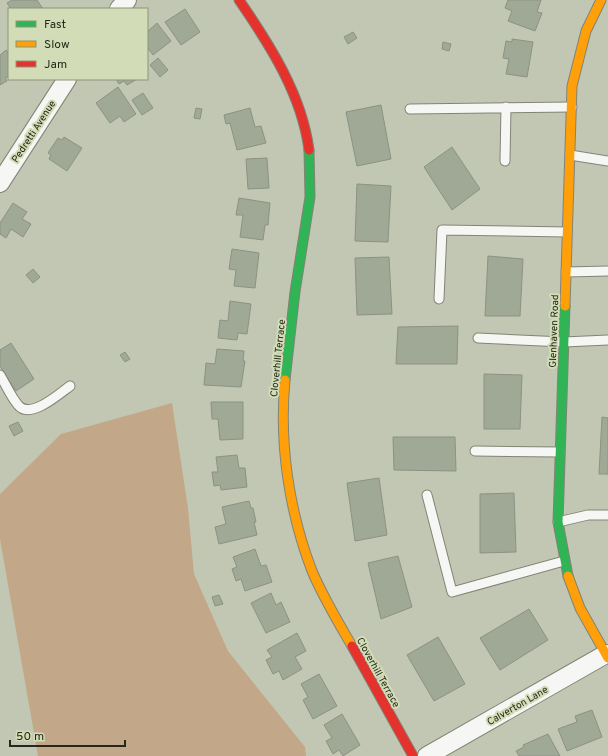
<svg xmlns="http://www.w3.org/2000/svg" width="608" height="756" viewBox="0 0 608 756" font-family="Overpass,sans-serif">
  <style>
    .forest { fill: #c2a888 }
    .building { fill: #9fa996; stroke: #8c9284 }
    .lines { fill: none; stroke-linecap: round; stroke-linejoin: round }
    .lane-casing { stroke: #818475; stroke-width: 11 }
    .street-casing { stroke: #818475; stroke-width: 20 }
    .fast-casing { stroke: #818475; stroke-width: 11 }
    .slow-casing { stroke: #818475; stroke-width: 11 }
    .jam-casing { stroke: #818475; stroke-width: 11 }
    .lane { stroke: #f6f7f4; stroke-width: 9 }
    .street { stroke: #f6f7f4; stroke-width: 18 }
    .fast { stroke: #30b455; stroke-width: 9 }
    .slow { stroke: #ff9f0a; stroke-width: 9 }
    .jam { stroke: #e5322d; stroke-width: 9 }
    .labels { text-anchor: middle; stroke-width: 4; stroke-linejoin: round; paint-order: stroke }
    .street-label { font-size: 10px; fill: #25281a; stroke: #d2dcb7 }
  </style>
  <rect width="100%" height="100%" fill="#c2c7b3"/>
  <!-- forest -->
  <path class="forest" d="M172 403 188 508 194 574 228 651 305 747 306 756H38L0 539V494L61 434Z"/>
  <!-- building -->
  <path class="building" d="M12 0H31L32 1 37 0 43 9H11L7 3Z
    M508 0H541L537 12 542 13 535 31 508 21 512 11 505 8Z
    M185 9 200 32 181 45 165 22Z
    M157 23 171 41 153 55 147 47V32Z
    M353 32 357 38 348 44 344 37Z
    M512 39 533 42 527 77 506 74 509 59 503 58 506 41 512 42Z
    M443 42 451 44 449 51 442 49Z
    M6 50 9 54V76L5 78 7 81 0 85V55Z
    M158 58 168 70 160 77 150 65Z
    M116 79H137L127 85 124 81 119 84Z
    M118 87 136 114 124 122 120 116 110 123 96 103Z
    M143 93 153 108 142 115 132 100Z
    M381 105 391 159 357 166 346 112Z
    M196 108 202 109 200 119 194 118Z
    M250 108 255 127 261 126 266 143 237 150 230 123 226 124 224 115Z
    M64 137 82 148 67 171 49 159 51 155 48 153 58 138 62 140Z
    M452 147 480 189 452 210 424 167Z
    M267 158 269 188 248 189 246 159Z
    M357 184 391 186 388 242 355 241Z
    M239 198 270 203 268 225H265L263 240 240 237 243 215H236Z
    M13 203 27 212 22 219 31 224 23 237 11 229 6 238 0 234V223Z
    M232 249 259 253 255 288 234 286 236 270 229 269Z
    M488 256 523 259 520 316H485Z
    M389 257 392 314 357 315 355 258Z
    M33 269 40 277 33 283 26 275Z
    M230 301 251 304 247 334 238 333 237 340 218 338 220 320 228 321Z
    M458 326 457 364H396L398 327Z
    M11 343 34 379 16 391 0 366V350Z
    M217 349 244 351 243 361H245L241 387 204 385 206 363 215 364Z
    M125 352 130 359 125 362 120 355Z
    M484 374 522 375 520 429H484Z
    M211 402H243V439L220 440 218 419H212Z
    M602 417 608 418V474H599Z
    M18 422 23 431 14 436 9 426Z
    M393 437H455L456 471 394 470Z
    M237 455 239 468H245L247 487 221 490 220 485 214 486 212 472H218L216 457Z
    M379 478 387 535 355 541 347 483Z
    M514 493 516 552 480 553V494Z
    M249 501 251 508H253L256 522H254L257 535 219 544 215 527 226 524 222 507Z
    M255 549 261 566 266 565 272 582 245 591 241 579 236 581 232 569 237 567 233 557Z
    M398 556 412 607 381 619 368 563Z
    M271 593 276 605 281 602 290 622 266 633 251 603Z
    M219 595 223 604 215 606 212 597Z
    M529 609 548 640 500 670 480 638Z
    M297 633 306 651 295 657 302 669 283 680 279 671 273 674 266 660 272 657 267 650Z
    M438 637 465 684 434 701 407 655Z
    M319 674 337 706 313 719 303 700 308 697 301 684Z
    M592 710 602 737 567 751 558 729 577 722 575 716Z
    M342 714 360 745 343 756 339 750 333 754 326 741 332 738 324 725Z
    M548 734 560 756H519L516 751 524 747 523 745Z"/>
  <g class="lines">
    <defs>
      <path id="lane" d="M410 109 572 107
        M570 155 608 161
        M505 161 506 107
        M566 272 608 271
        M439 299 442 230 567 232
        M478 338 564 342 608 340
        M0 375C6 385 11 397 18 405 30 420 59 394 70 386
        M475 451 560 452
        M427 495 452 592 564 561
        M558 522 588 515H608"/>
      <path id="street" d="M119 9 127 0
        M0 183 67 79
        M427 756 606 654"/>
      <path id="fast" d="M565 306 558 522 568 576
        M285 380 295 292 310 197 309 150"/>
      <path id="slow" d="M565 306 572 86 586 31 601 0
        M285 380C279 444 289 511 312 571 323 597 338 622 352 646
        M568 576 580 608 608 658"/>
      <path id="jam" d="M239 0C270 45 302 95 309 150
        M352 646 413 756"/>
    </defs>
    <!-- lane casing -->
    <use href="#lane" class="lane-casing"/>
    <!-- street casing -->
    <use href="#street" class="street-casing"/>
    <!-- fast casing -->
    <use href="#fast" class="fast-casing"/>
    <!-- slow casing -->
    <use href="#slow" class="slow-casing"/>
    <!-- jam casing -->
    <use href="#jam" class="jam-casing"/>
    <!-- lane -->
    <use href="#lane" class="lane"/>
    <!-- street -->
    <use href="#street" class="street"/>
    <!-- fast -->
    <use href="#fast" class="fast"/>
    <!-- slow -->
    <use href="#slow" class="slow"/>
    <!-- jam -->
    <use href="#jam" class="jam"/>
  </g>
  <g class="labels">
    <!-- street labels -->
    <g class="street-label">
      <text transform="translate(33 131) rotate(-57)" y="4">Pedretti Avenue</text>
      <text transform="translate(553 331) rotate(-88)" y="4">Glenhaven Road</text>
      <text transform="translate(277 358) rotate(-84)" y="4">Cloverhill Terrace</text>
      <text transform="translate(379 672) rotate(61)" y="4">Cloverhill Terrace</text>
      <text transform="translate(517 705) rotate(-30)" y="4">Calverton Lane</text>
    </g>
  </g>
  <!-- legend -->
  <rect x="8" y="8" width="140" height="72" fill="#d2dcb7" stroke="#8d9478"/>
  <rect x="16" y="21" width="20" height="6" fill="#30b455" stroke="#8d9478"/>
  <text x="44" y="28" font-size="12" fill="#25281a">Fast</text>
  <rect x="16" y="41" width="20" height="6" fill="#ff9f0a" stroke="#8d9478"/>
  <text x="44" y="48" font-size="12" fill="#25281a">Slow</text>
  <rect x="16" y="61" width="20" height="6" fill="#e5322d" stroke="#8d9478"/>
  <text x="44" y="68" font-size="12" fill="#25281a">Jam</text>
  <!-- scale -->
  <path d="M10 740v6h115v-6" fill="none" stroke="#25281a" stroke-width="2"/>
  <text x="16" y="740" font-size="12" fill="#25281a" stroke="#d2dcb7" stroke-width="3" paint-order="stroke">50 m</text>
</svg>
